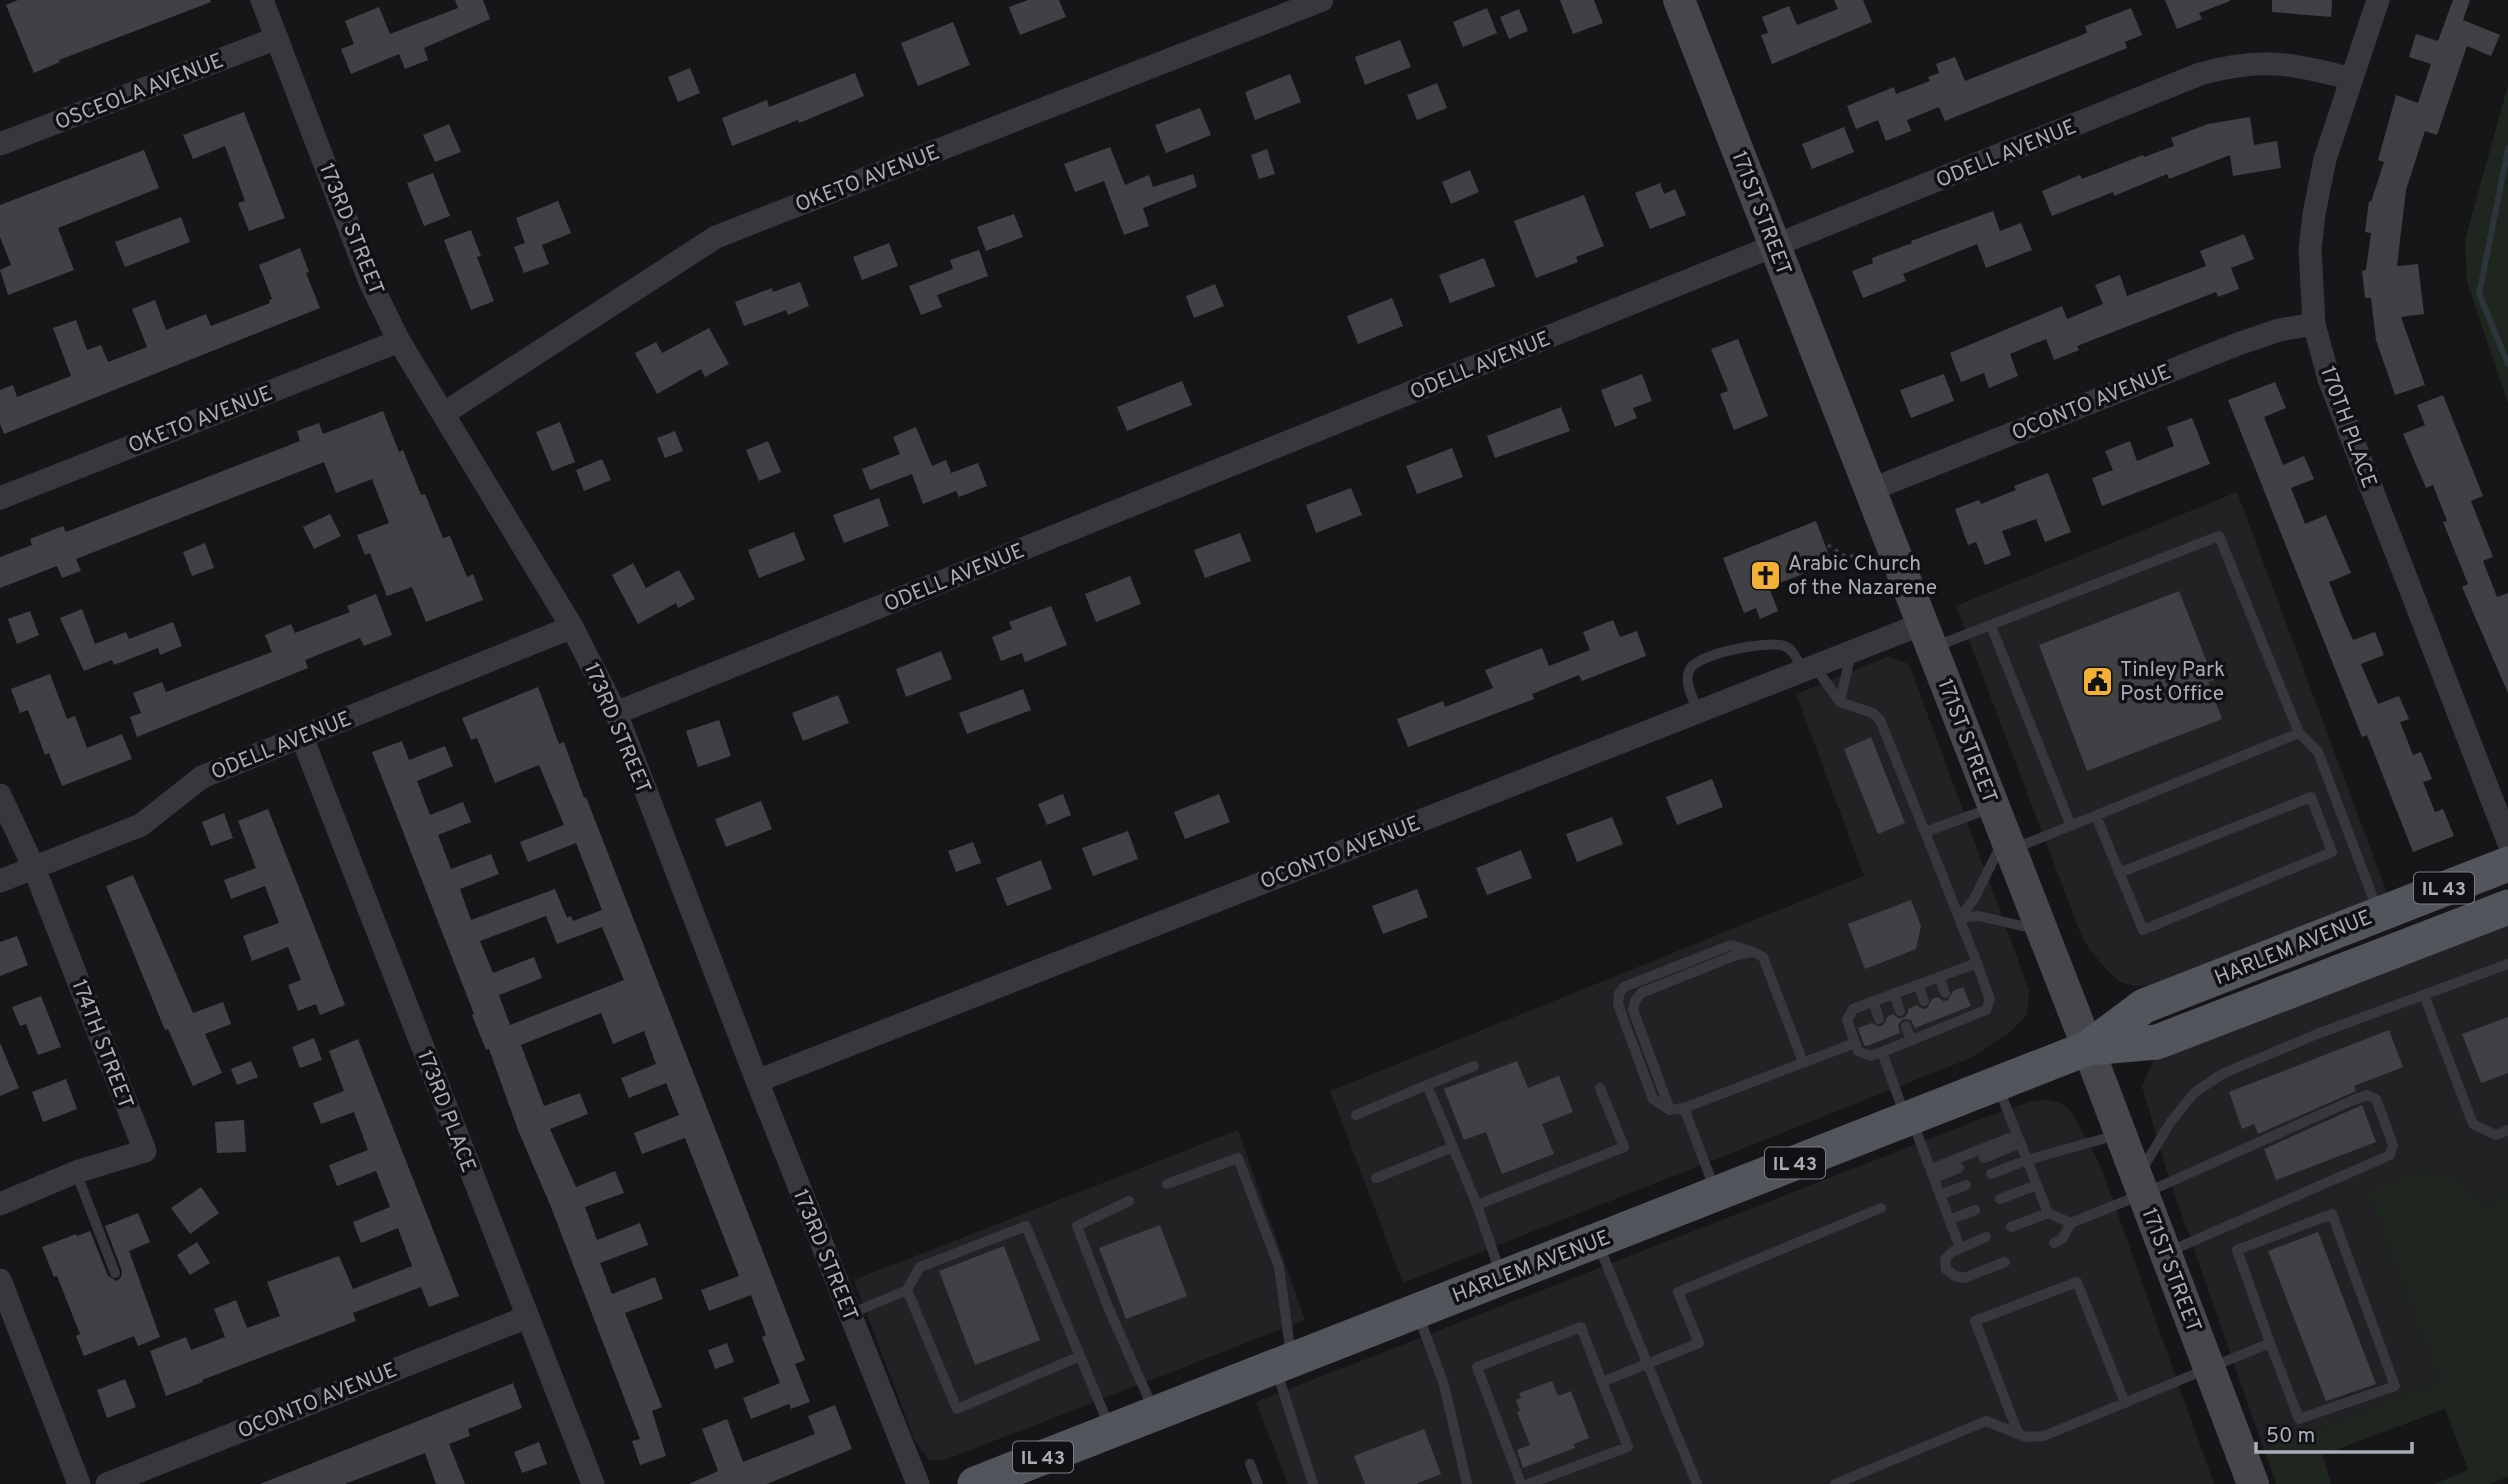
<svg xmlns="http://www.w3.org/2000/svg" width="2508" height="1484" viewBox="0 0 2508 1484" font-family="Overpass,sans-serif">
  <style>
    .built { fill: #222225 }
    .green { fill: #1e261f }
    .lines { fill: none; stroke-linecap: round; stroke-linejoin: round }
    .stream { stroke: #2c353c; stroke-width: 6 }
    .building { fill: #404145; fill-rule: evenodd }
    .path { stroke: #3d3f44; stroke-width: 3.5; stroke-dasharray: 3.5 5; stroke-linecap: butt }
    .lane { stroke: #37383d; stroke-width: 10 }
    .street { stroke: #37383d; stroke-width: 23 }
    .secondary { stroke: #45474d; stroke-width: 32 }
    .primary { stroke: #53555c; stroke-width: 35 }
    .labels { text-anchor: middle; stroke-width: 7; stroke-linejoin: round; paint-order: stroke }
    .shield { fill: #111113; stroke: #7b7e86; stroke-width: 2 }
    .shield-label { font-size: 19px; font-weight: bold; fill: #a8adb8 }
    .street-label { font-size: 21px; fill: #a8adb8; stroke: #111113 }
    .poi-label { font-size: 21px; fill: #a8adb8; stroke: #111113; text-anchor: start }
  </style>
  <rect width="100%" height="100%" fill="#161618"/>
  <!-- built -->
  <path class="built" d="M2237 492 2389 898 2152 985 2134 986 2120 982 2105 968 2089 949 2080 932 1956 606Z
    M1888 657 1909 664 2029 990 2027 1015 2010 1032 1971 1058 1403 1283 1330 1091 1864 876 1796 694Z
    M2508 922V1193L2487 1204 2469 1194 2450 1175 2367 1192 2439 1381 2264 1450 2167 1172 2142 1086 2154 1059Z
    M2051 1100 2066 1106 2076 1119 2101 1167 2214 1484H1288L1256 1402 1975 1121 2032 1101Z
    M1238 1130 1305 1320 945 1460H929L915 1441 854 1280Z"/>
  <!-- green -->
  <path class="green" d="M2508 85V403L2467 282 2465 240Z
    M2419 1172 2450 1175 2469 1194 2487 1204 2508 1193V1477L2489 1484H2434L2468 1470 2445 1409 2322 1455 2331 1482 2330 1484H2276L2264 1450 2439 1381 2367 1192Z"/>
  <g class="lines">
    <!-- stream -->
    <path class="stream" d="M2508 149 2479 294 2508 364"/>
  </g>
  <!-- building -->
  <path class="building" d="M18 0H210L211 2 59 60 60 62 34 73 6 5Z
    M455 0H483L490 19 424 48 428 60 405 69 399 54 351 74 341 49 354 44 345 21 379 7 390 34 458 8Z
    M1028 0H1059L1066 17 1020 35 1009 7Z
    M1560 0H1594L1603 23 1573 34Z
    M1834 0H1863L1872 22 1772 64 1761 35 1768 33 1762 17 1789 6 1797 25 1838 9Z
    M2165 0H2230V1L2199 13 2202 19 2177 29Z
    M2272 0H2332L2331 17 2272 12Z
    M2453 0H2470L2463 20 2500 35 2491 56 2467 46 2437 135 2425 131 2406 190 2397 266 2418 264 2424 314 2401 317 2425 385 2395 395 2376 340 2371 298H2365L2362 271 2366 270 2371 233 2365 232 2369 201 2371 202 2384 162 2378 160 2396 95 2418 103 2431 64 2409 57 2416 34 2438 41Z
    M1487 8 1497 33 1463 47 1453 22Z
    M2131 8 2142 35 2125 42 2127 48 1945 121 1939 107 1907 120 1911 131 1886 141 1878 120 1856 129 1847 106 1894 87 1896 94 1930 81 1928 77 1939 73 1936 64 1955 57 1965 81 2087 33 2085 26Z
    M1519 9 1528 31 1509 39 1500 17Z
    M953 22 970 65 918 86 901 43Z
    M1400 40 1411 67 1365 85 1355 57Z
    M690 68 700 93 678 102 668 77Z
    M855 73 864 96 799 123 798 120 732 146 722 118 767 100 769 107Z
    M1290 74 1301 102 1255 120 1245 92Z
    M1437 83 1447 108 1417 120 1407 95Z
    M1200 108 1211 135 1166 153 1155 125Z
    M244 112 285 218 249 231 238 203 245 201 225 146 193 159 183 135Z
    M2250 117 2254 145 2277 141 2281 168 2233 176 2230 155 2169 179 2167 174 2114 196 2113 192 2052 216 2042 191 2080 175 2082 179 2143 155 2144 157 2174 146 2171 138 2208 124Z
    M449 124 461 152 435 162 423 135Z
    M1844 127 1854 152 1812 169 1802 144Z
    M1110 147 1125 185 1149 175 1153 187 1193 174 1197 187 1143 208 1149 226 1124 235 1104 181 1075 192 1064 164Z
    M1267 149 1275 174 1259 179 1251 155Z
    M144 150 159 188 58 228 74 270 8 295 0 270 11 265 0 237V205Z
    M1470 170 1479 192 1451 204 1442 182Z
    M433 173 450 216 424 226 407 183Z
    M1660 183 1664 194 1675 189 1686 215 1650 229 1635 193Z
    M1584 195 1604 246 1576 257 1578 262 1536 278 1514 221Z
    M558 201 571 233 542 245 549 264 524 273 514 247 525 243 516 218Z
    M1993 211 2000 231 2021 223 2032 250 1986 268 1977 244 1903 274 1906 281 1863 298 1852 271 1873 263 1872 258 1912 243 1911 241Z
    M1014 214 1023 237 986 251 977 227Z
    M181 217 190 242 125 267 115 242Z
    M471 230 481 256 477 257 494 301 471 310 444 240Z
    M2244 234 2254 259 2231 268 2239 289 2218 297 2216 292 2077 346 2079 350 2054 360 2046 339 2010 354 2018 376 1989 388 1984 373 1961 382 1950 353 2062 306 2067 319 2103 304 2095 285 2120 275 2127 296 2206 266 2200 251Z
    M889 243 898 266 862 280 853 257Z
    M300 248 309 272 306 273 320 308 4 434 0 424V390L13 385 17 397 71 376 53 328 76 320 87 350 101 345 108 362 147 347 132 309 155 300 166 330 206 314 211 326 270 303 269 300 272 299 259 265Z
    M979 250 988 276 937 295 942 307 921 315 909 286 953 269 950 260Z
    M1484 258 1495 286 1450 303 1439 275Z
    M800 282 809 306 788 315 786 310 744 326 735 302 772 288 773 292Z
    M1215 284 1224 306 1194 318 1186 296Z
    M1392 298 1403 326 1358 344 1347 316Z
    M709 328 729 364 705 377 701 369 657 394 635 353 656 342 662 353Z
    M1738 339 1768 416 1734 430 1720 394 1728 391 1711 349Z
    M1642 374 1652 401 1633 408 1637 418 1615 427 1601 390Z
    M1944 374 1954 401 1911 418 1900 390Z
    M1182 381 1192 405 1127 431 1117 407Z
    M2275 382 2286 408 2264 417 2283 465 2304 456 2314 479 2291 488 2305 524 2326 515 2351 573 2329 582 2344 620 2353 640 2375 632 2384 655 2361 664 2378 704 2399 696 2409 719 2400 722 2413 755 2421 752 2432 779 2423 782 2435 812 2443 809 2454 836 2413 852 2367 735 2362 737 2228 400Z
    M2443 395 2483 496 2471 501 2493 557 2483 561 2497 597 2508 593V693L2462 587 2468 584 2443 522 2447 521 2433 485 2426 488 2403 434 2425 425 2417 405Z
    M1561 407 1570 431 1495 458 1487 436Z
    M383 411 399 452 403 450 421 495 425 494 443 538 450 536 467 577 473 574 483 600 426 622 412 587 387 596 370 553 365 555 357 535 389 523 372 479 336 493 324 462 76 559 81 571 62 578 57 566 0 588V557L32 545 30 539 63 526 66 532 300 441 297 431 319 423 323 434Z
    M2192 418 2210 464 2102 506 2092 478 2113 470 2105 451 2130 441 2137 461 2174 446 2167 427Z
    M560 422 575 462 552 471 536 432Z
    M916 427 932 466 946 460 951 473 978 463 987 486 959 497 956 491 923 504 912 474 870 490 862 469 900 454 893 437Z
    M675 431 683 451 665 458 657 438Z
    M768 441 781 472 759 481 746 450Z
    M1452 448 1463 477 1417 494 1406 466Z
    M602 459 611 480 584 491 576 470Z
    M2048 473 2071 532 2045 542 2036 519 2002 531 2011 555 1985 565 1976 542 1968 545 1955 509 1979 500 1981 504 2016 490 2014 486Z
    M1351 488 1362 515 1316 533 1306 505Z
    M879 498 889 526 844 543 833 515Z
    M330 514 341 536 314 549 303 527Z
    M1816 521 1832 563 1769 587 1778 611 1760 619 1756 608 1744 613 1723 558Z
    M794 532 805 560 759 578 748 550Z
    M1240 533 1251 561 1205 578 1194 550Z
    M205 543 214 568 192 576 183 552Z
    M633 563 646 588 679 570 695 599 678 608 676 603 638 624 612 575Z
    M1130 576 1141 604 1096 622 1085 594Z
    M2179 591 2214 680 2208 682 2222 719 2087 771 2039 645Z
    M376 594 392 635 364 646 360 638 305 660 308 668 137 737 130 717 141 713 133 693 162 682 166 692 272 652 265 635 291 624 295 633 350 612 347 606Z
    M1051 606 1067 645 1025 662 1022 653 1001 661 992 637 1012 629 1009 622Z
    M82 609 95 644 126 632 129 639 173 622 182 646 160 655 158 648 114 665 112 660 84 671 60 618Z
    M30 611 39 635 17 644 8 619Z
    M1613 620 1620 637 1637 631 1646 656 1582 681 1579 675 1532 694 1534 699 1408 747 1397 719 1443 701 1445 707 1493 688 1485 670 1542 648 1549 666 1590 650 1583 632Z
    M941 651 952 679 906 697 896 669Z
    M50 674 67 719 75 716 87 748 122 734 132 759 62 786 49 753 45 755 28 710 20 713 11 689Z
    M538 687 559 744 564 742 584 798 586 797 805 1360 795 1364 810 1402 791 1409 789 1404 751 1419 743 1398 780 1383 762 1337 766 1335 751 1295 709 1311 701 1290 739 1276 685 1138 642 1154 634 1133 679 1115 666 1083 629 1098 621 1078 656 1064 644 1031 613 1044 601 1013 521 1045 544 1106 580 1093 588 1114 550 1129 576 1187 615 1171 624 1193 585 1207 597 1240 640 1223 648 1245 600 1263 612 1294 655 1277 663 1299 625 1313 662 1407 652 1411 666 1456 640 1465 632 1441 640 1439 551 1207 518 1130 489 1049 486 1050 472 1015 474 1014 372 752 402 741 409 760 445 746 453 766 417 781 430 815 463 802 471 822 438 835 451 869 491 854 499 874 460 889 471 920 555 889 567 918 571 916 573 921 602 910 576 843 528 862 520 842 564 825 539 765 495 783 477 738 471 740 462 718ZM546 916 557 944 602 927 624 980 510 1025 499 995 542 978 534 957 493 973 480 941Z
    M1023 689 1031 710 967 734 959 713Z
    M838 695 849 723 803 741 792 713Z
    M719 720 731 756 698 767 686 731Z
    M1871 737 1905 823 1878 834 1844 749Z
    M1712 779 1723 807 1677 825 1666 797Z
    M1063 794 1071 815 1047 825 1038 804Z
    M1219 794 1230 822 1185 839 1174 812Z
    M761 801 772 829 726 847 715 819Z
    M268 809 345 1005 320 1015 316 1004 298 1011 288 985 301 980 288 947 252 961 243 936 279 923 265 886 231 899 224 880 256 868 238 821Z
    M224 813 233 838 211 846 202 822Z
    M1612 817 1623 844 1577 862 1566 834Z
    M1128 831 1138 859 1093 876 1082 848Z
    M973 842 981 863 956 872 948 851Z
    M1521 850 1532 878 1487 895 1476 868Z
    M1041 860 1052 889 1007 906 996 878Z
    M133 875 193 1013 223 1002 231 1024 205 1034 222 1073 193 1086 168 1029 165 1030 106 886Z
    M1417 889 1428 917 1383 934 1372 906Z
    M1911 900 1921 926 1916 949 1865 969 1848 924Z
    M17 936 28 965 0 976V942Z
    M1963 987 1971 1006 1915 1028 1911 1020 1903 1019 1898 1025 1900 1033 1867 1046 1864 1045 1858 1028 1872 1023 1877 1026H1882L1886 1021 1887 1017 1893 1014 1898 1018H1903L1908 1013V1009L1917 1005 1922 1009 1927 1008 1932 999 1938 997 1943 1001 1948 1000 1953 991Z
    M41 996 61 1047 38 1055 26 1024 20 1026 12 1007Z
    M2508 1017V1073L2481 1083 2462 1034Z
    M2389 1030 2403 1067 2354 1086 2356 1091 2258 1134 2254 1124 2242 1129 2229 1092Z
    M314 1038 322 1060 300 1068 292 1047Z
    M358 1039 459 1296 429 1307 421 1287 353 1313 356 1321 202 1380 203 1382 166 1396 150 1351 186 1337 191 1350 225 1337 214 1309 236 1300 247 1328 280 1316 267 1282 289 1274 339 1256 353 1289 412 1266 398 1228 361 1243 353 1222 390 1207 376 1171 337 1186 329 1165 368 1150 354 1112 321 1124 313 1103 344 1091 329 1051Z
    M0 1043 19 1088 0 1096Z
    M251 1061 258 1077 237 1085 231 1069Z
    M1517 1061 1528 1088 1559 1076 1573 1112 1542 1124 1554 1154 1502 1174 1486 1132 1464 1140 1444 1089Z
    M66 1079 77 1109 43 1122 32 1092Z
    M2362 1105 2376 1142 2276 1180 2264 1149Z
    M244 1120 246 1152 217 1153 215 1122Z
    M201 1187 219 1213 190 1234 171 1208Z
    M138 1213 150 1242 129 1251 160 1337 138 1346 134 1336 84 1356 76 1336 80 1334 57 1276 54 1277 42 1247 76 1234 77 1236 90 1231 108 1276 117 1281 121 1277 122 1271 105 1226Z
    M1160 1225 1187 1296 1126 1319 1099 1248Z
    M2318 1232 2376 1384 2326 1401 2268 1251Z
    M197 1242 210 1263 190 1275 177 1255Z
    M1004 1246 1040 1340 975 1365 939 1271Z
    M727 1343 734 1362 715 1369 708 1350Z
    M125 1379 136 1407 107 1418 97 1390Z
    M1552 1381 1558 1396 1571 1391 1589 1438 1574 1444 1575 1448 1523 1468 1517 1450 1530 1445 1517 1412 1520 1411 1516 1400 1521 1398 1519 1393Z
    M513 1383 522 1408 468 1429 470 1436 449 1444 465 1484H436L425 1453 345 1484H260Z
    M835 1405 852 1449 767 1484H689L718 1471 702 1429 727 1419 743 1462 815 1434 808 1416Z
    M1424 1429 1441 1474 1416 1484H1365L1354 1456Z
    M539 1442 547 1464 522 1473 514 1452Z"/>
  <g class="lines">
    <!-- path -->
    <path class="path" d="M1828 545 1845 556H1856"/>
    <!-- lane -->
    <path class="lane" d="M1991 626 2071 826
      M1934 647 2219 536 2299 733 2318 752 2378 911
      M1815 667 1840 702 1873 713 1880 720 1925 832 1991 808
      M1840 702 1851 653
      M1698 712C1694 700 1684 684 1689 671 1694 654 1767 640 1784 646 1794 649 1798 662 1803 671
      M2096 816 2143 930 2332 852 2311 797 2119 873
      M2013 849 2299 733
      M1959 918 1974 899 2001 845
      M1959 918 1979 916 2035 929
      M1939 977 1945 993
      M1918 985 1924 1001
      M1894 993 1900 1011
      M2424 995 2473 1124 2496 1135 2508 1130
      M1873 1001 1879 1019
      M1906 1026 1911 1040
      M1882 1052 1870 1056 1858 1051 1847 1020 1853 1009 1977 963 1925 832
      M1427 1085 1474 1066
      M1999 1089 2048 1213 2071 1223 2143 1194 2351 1101 2367 1095 2376 1099 2393 1145 2390 1155 2168 1252
      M1684 1108 1670 1110 1653 1099 1618 1004 1619 994 1624 987 1731 945 1754 952 1763 957 1803 1062
      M1670 1110 1633 1010 1635 1001 1641 993 1736 955 1752 952
      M1356 1115 1427 1085 1477 1205 1500 1272
      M1905 1116 1882 1052 1986 1010 1990 1000 1977 963
      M1912 1120 1960 1248
      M1984 1158 2021 1143
      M1931 1169 2017 1135
      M2141 1171 2170 1123 2194 1093 2222 1074 2317 1034 2508 964
      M76 1172 115 1273
      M1991 1174 2027 1160 2117 1135
      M1376 1178 1453 1147
      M1934 1178 1959 1168
      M1167 1184 1238 1158 1279 1267 1291 1355
      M1715 1190 1684 1108 1855 1043
      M1940 1195 1966 1185
      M2000 1199 2037 1185
      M1129 1201 1077 1226 1108 1307 1154 1411
      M1477 1205 1624 1147 1600 1088
      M1949 1220 1975 1210
      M2011 1227 2048 1213
      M1986 1237 1952 1252 1945 1259 1946 1269 1955 1276 1964 1278 2005 1262
      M2054 1243 2062 1239 2071 1223
      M1599 1246 1697 1484
      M907 1290 920 1267 1026 1226 1080 1356
      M850 1314 907 1290 957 1409 1080 1356 1110 1428
      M1419 1317 1444 1385 1467 1484
      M1277 1372 1313 1484
      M2018 1433 1975 1321 2077 1282 2125 1403
      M1250 1464 1258 1484
      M1521 1484 1477 1367 1581 1327 1602 1382 1699 1343 1678 1292 1881 1208
      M1528 1484 1628 1447 1602 1382
      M1835 1484 1986 1421 2026 1437 2044 1436 2270 1343 2237 1250 2332 1214 2395 1386 2299 1419 2270 1343"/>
    <!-- street -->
    <path class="street" d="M262 0 370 282 399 341 572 627 616 713 757 1081 918 1484
      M2378 0 2325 159 2314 214 2310 249 2314 324 2329 379 2508 841
      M0 144 277 38
      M443 414 716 237 1322 0
      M1870 490 2238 344 2279 330 2314 324
      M0 498 399 341
      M616 713 2200 74C2261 57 2292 63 2352 79
      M302 737 593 1484
      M0 795 34 868 145 1151 76 1172 0 1204
      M0 881 141 825 202 777 572 627
      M757 1081 1922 624
      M0 1280 79 1484
      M107 1484 527 1317"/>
    <!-- secondary -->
    <path class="secondary" d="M1679 0 2088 1048 2253 1484"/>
    <!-- primary -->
    <path class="primary" d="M2088 1048 2157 1042 2508 907
      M975 1484 2088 1048 2144 1006 2508 864"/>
  </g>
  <!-- icons -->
  <defs>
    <symbol id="church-square" viewBox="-11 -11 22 22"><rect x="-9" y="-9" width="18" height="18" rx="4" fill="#f2b134" stroke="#111113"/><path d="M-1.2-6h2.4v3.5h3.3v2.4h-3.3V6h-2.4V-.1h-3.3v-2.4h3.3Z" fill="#111"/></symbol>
    <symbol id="civic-square" viewBox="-11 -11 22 22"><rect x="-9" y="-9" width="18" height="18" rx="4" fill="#f2b134" stroke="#111113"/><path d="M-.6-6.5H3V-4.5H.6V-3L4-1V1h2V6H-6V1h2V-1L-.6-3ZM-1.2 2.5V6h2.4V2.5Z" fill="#111"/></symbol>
  </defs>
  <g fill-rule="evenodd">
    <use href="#church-square" x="1748" y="558" width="35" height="35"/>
    <use href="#civic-square" x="2080" y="664" width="35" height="35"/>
  </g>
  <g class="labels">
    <!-- shield labels -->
    <g class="shield">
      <rect x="2414" y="872.5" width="60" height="31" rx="5"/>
      <rect x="1765" y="1147.5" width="60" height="31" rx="5"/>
      <rect x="1013" y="1441.5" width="60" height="31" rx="5"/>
    </g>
    <g class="shield-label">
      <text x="2444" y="895">IL 43</text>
      <text x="1795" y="1170">IL 43</text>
      <text x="1043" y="1464">IL 43</text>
    </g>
    <!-- street labels -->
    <g class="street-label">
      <text transform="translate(139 91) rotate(-21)" y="7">OSCEOLA AVENUE</text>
      <text transform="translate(2006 153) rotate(-22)" y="7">ODELL AVENUE</text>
      <text transform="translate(867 178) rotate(-21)" y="7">OKETO AVENUE</text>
      <text transform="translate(1762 213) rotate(69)" y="7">171ST STREET</text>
      <text transform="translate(352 229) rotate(68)" y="7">173RD STREET</text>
      <text transform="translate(1480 365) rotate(-22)" y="7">ODELL AVENUE</text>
      <text transform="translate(2091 402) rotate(-22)" y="7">OCONTO AVENUE</text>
      <text transform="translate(200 419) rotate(-21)" y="7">OKETO AVENUE</text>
      <text transform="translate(2349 427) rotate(70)" y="7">170TH PLACE</text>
      <text transform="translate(954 577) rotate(-22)" y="7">ODELL AVENUE</text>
      <text transform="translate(618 728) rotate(67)" y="7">173RD STREET</text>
      <text transform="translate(1968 741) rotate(69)" y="7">171ST STREET</text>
      <text transform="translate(281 745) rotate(-22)" y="7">ODELL AVENUE</text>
      <text transform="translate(1340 852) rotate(-21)" y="7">OCONTO AVENUE</text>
      <text transform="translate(2293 947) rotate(-22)" y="7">HARLEM AVENUE</text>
      <text transform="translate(103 1044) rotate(69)" y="7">174TH STREET</text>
      <text transform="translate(447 1111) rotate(69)" y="7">173RD PLACE</text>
      <text transform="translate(826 1255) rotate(68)" y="7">173RD STREET</text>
      <text transform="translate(1531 1266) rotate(-21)" y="7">HARLEM AVENUE</text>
      <text transform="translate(2172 1270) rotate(69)" y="7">171ST STREET</text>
      <text transform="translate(317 1400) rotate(-22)" y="7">OCONTO AVENUE</text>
    </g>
    <!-- poi labels -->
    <g class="poi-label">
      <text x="1788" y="570">Arabic Church<tspan x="1788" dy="24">of the Nazarene</tspan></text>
      <text x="2120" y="676">Tinley Park<tspan x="2120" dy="24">Post Office</tspan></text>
    </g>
  </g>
  <!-- scale -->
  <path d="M2256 1442v10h156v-10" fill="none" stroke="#a8adb8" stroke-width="3.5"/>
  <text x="2266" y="1442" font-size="21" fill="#a8adb8" stroke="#111113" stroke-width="5" paint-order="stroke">50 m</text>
</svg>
